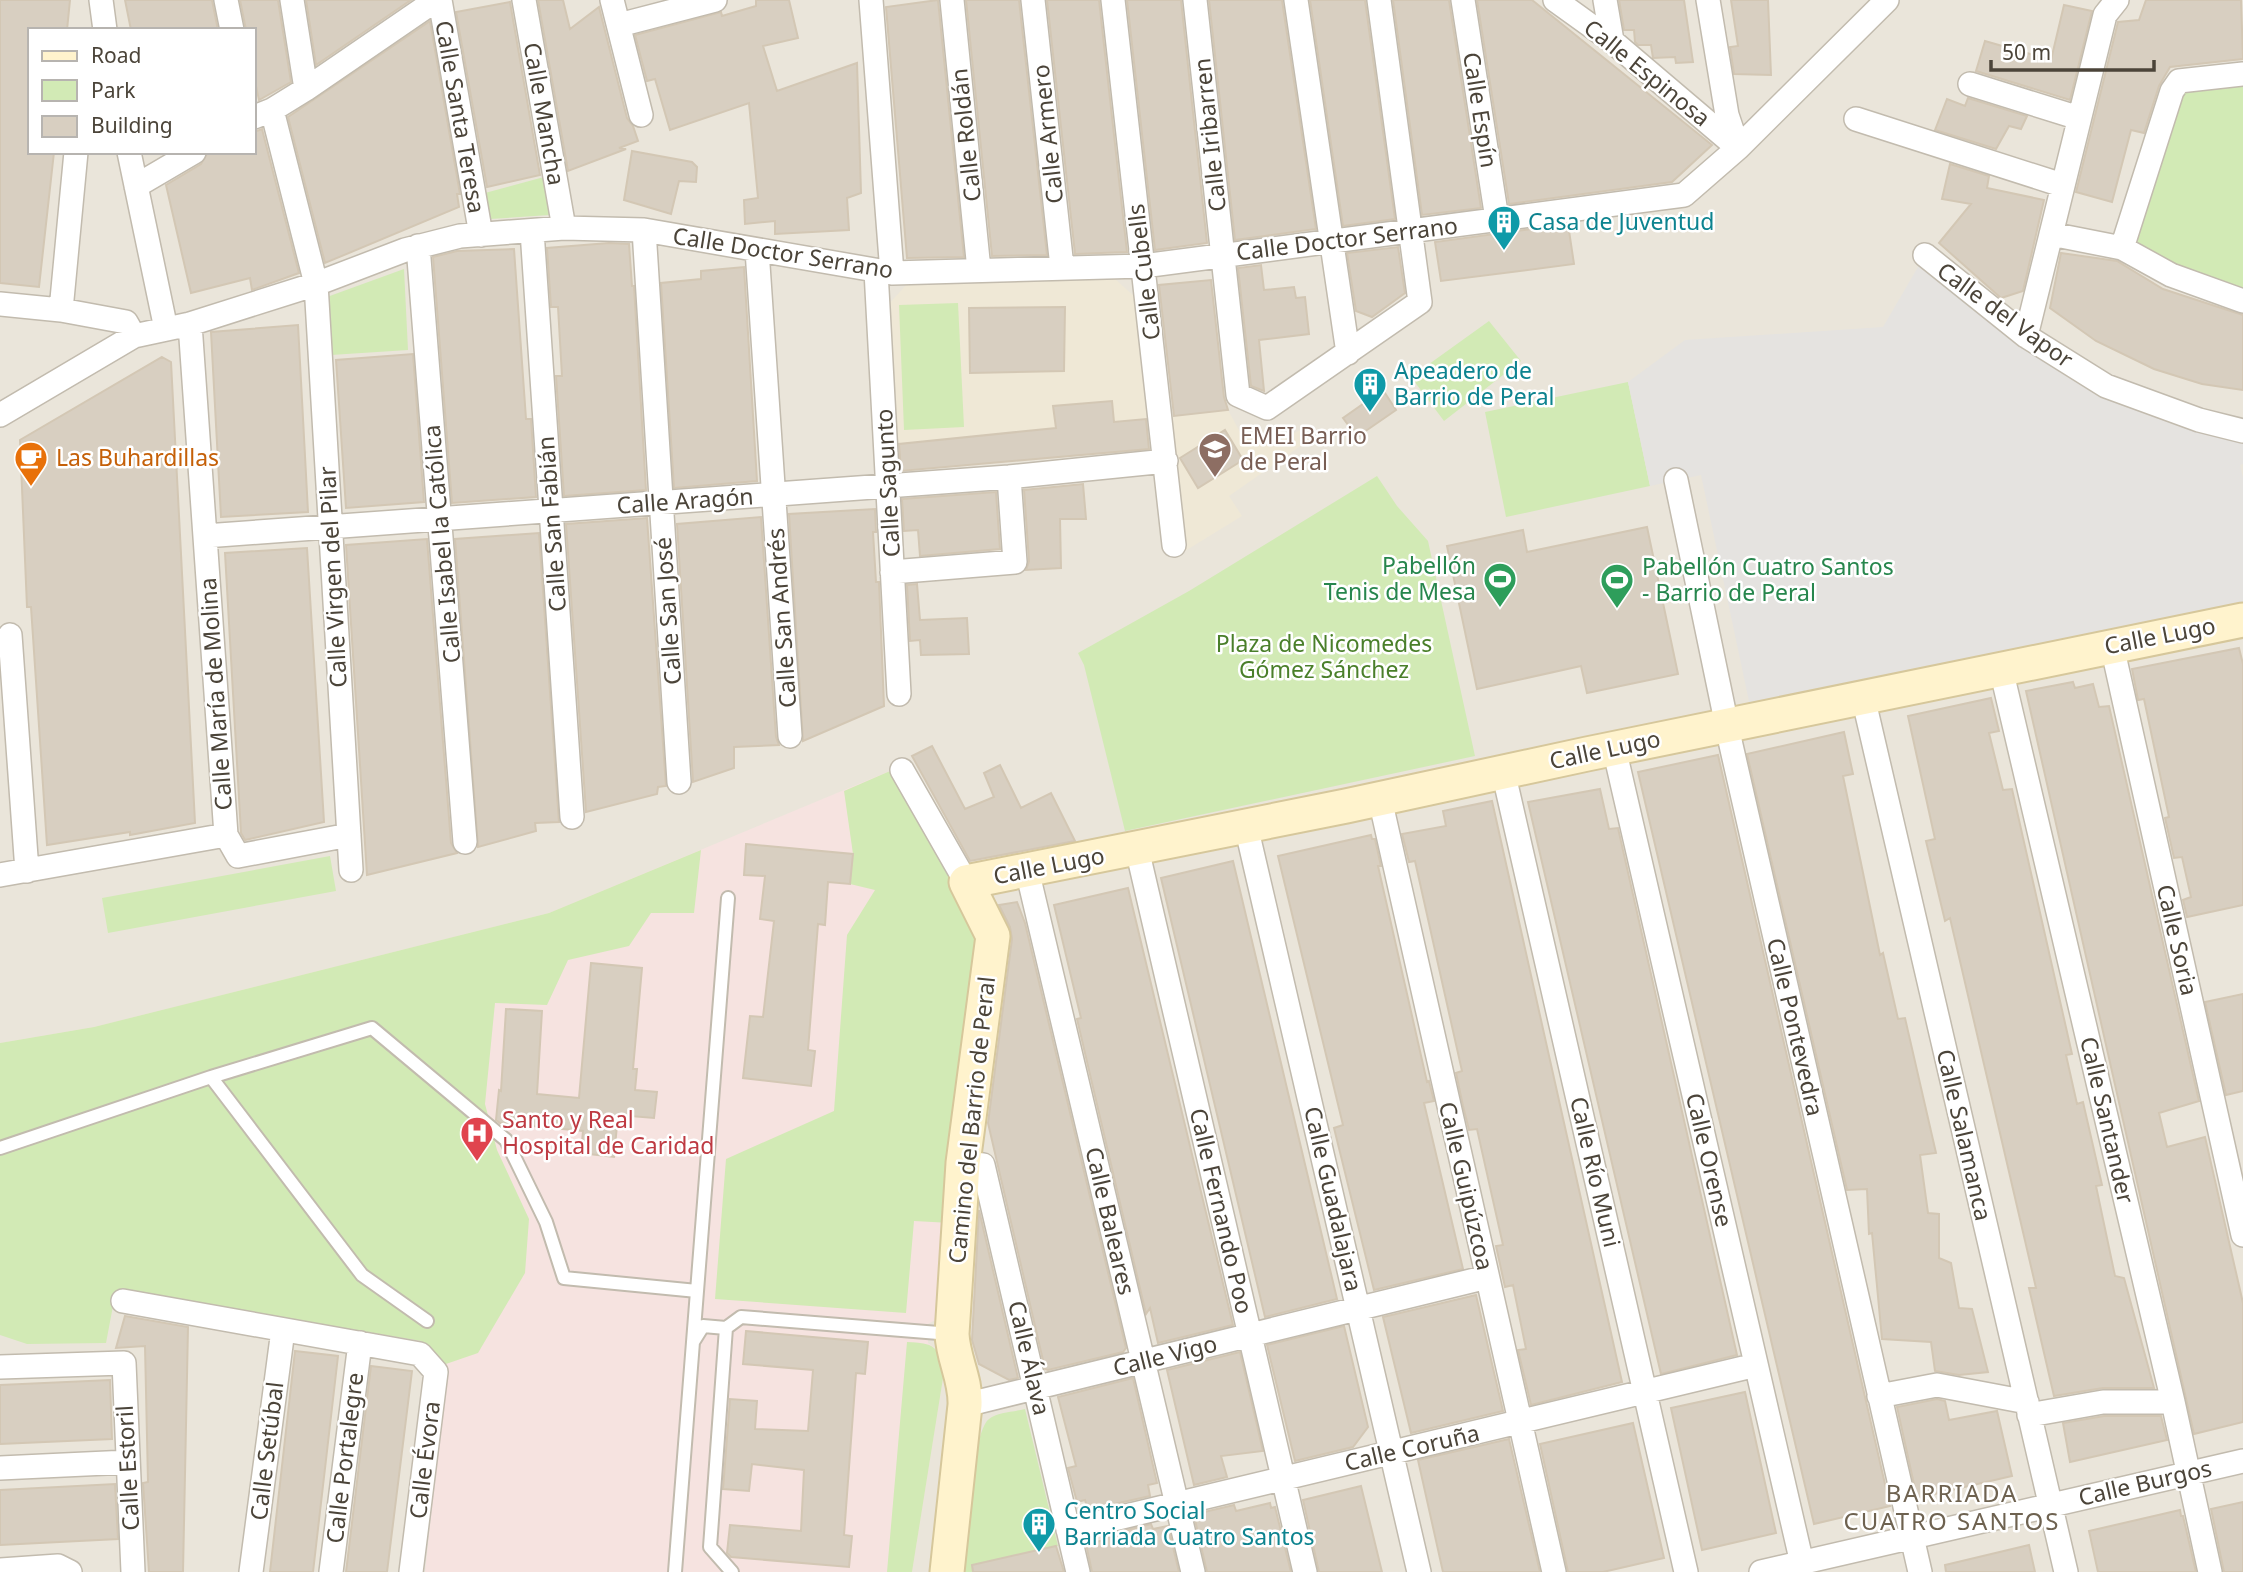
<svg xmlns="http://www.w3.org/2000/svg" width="2243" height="1572" viewBox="0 0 2243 1572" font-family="'Noto Sans',sans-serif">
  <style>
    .residential { fill: #eae5da; fill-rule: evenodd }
    .education { fill: #efe8d6 }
    .medical { fill: #f6e3e0 }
    .green { fill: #d2eab5 }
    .parking { fill: #e5e3e0 }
    .building { fill: #d8cfc1; stroke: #d3c7b4; stroke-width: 2 }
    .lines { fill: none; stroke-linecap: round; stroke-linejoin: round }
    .lane-casing { stroke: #c2bbae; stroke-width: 16 }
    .street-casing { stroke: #c2bbae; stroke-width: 26 }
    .secondary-casing { stroke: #d6c79b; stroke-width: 37 }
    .lane { stroke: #fff; stroke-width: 12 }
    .street { stroke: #fff; stroke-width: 23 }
    .secondary { stroke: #fff3cd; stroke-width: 33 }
    .labels { text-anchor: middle; stroke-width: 5; stroke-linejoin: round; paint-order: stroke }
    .street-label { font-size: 23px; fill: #4b4439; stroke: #fff }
    .culture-label { font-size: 23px; fill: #0d838f; stroke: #fff; text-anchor: start }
    .education-label { font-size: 23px; fill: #785e54; stroke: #fff; text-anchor: start }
    .food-label { font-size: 23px; fill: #c56008; stroke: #fff; text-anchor: start }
    .leisure-label { font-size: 23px; fill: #27864d; stroke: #fff; text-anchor: end }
    .park-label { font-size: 23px; fill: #4a7f2a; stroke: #fff }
    .health-label { font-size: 23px; fill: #be3a42; stroke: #fff; text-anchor: start }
    .neighbourhood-label { font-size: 24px; letter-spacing: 2px; fill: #6e6250; stroke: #fff }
  </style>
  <rect width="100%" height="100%" fill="#f6f3ec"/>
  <!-- residential -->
  <path class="residential" d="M0 0H2243V1572H0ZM30 30H254V152H30Z"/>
  <!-- education -->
  <path class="education" d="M1114 278 1137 299 1151 418 896 444 887 306 909 282Z
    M1228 410 1241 434 1266 440 1285 438 1302 429 1309 440 1229 496 1242 516 1185 551 1170 417Z"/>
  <!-- medical -->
  <path class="medical" d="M897 768 982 934 939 1318 928 1324V1343L936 1349 944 1372 912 1572H425L446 1379 443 1365 435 1353 421 1341 115 1290 0 1043 94 1027 549 913Z"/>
  <!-- green -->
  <path class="green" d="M2243 81V296L2132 249 2179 86Z
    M544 177 550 215 490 219 485 193Z
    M404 269 408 350 331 355 327 297Z
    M958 303 964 427 904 430 899 305Z
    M1489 321 1521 361 1444 421 1411 377Z
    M1628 382 1650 486 1506 517 1485 412Z
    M1377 476 1397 506 1428 541 1475 756 1125 831 1084 665 1078 653 1189 591Z
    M897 768 982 934 951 1223 914 1221 906 1313 715 1299 726 1159 834 1111 847 935 875 890 850 884 853 854 844 791Z
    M701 850 694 913H651L629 946 568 960 547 1005 495 1003 485 1104 497 1150 529 1219 525 1273 478 1353 443 1365 435 1353 421 1341 116 1290 106 1343 27 1344 0 1335V1043L94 1027 549 913Z
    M330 856 336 891 108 933 102 898Z
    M907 1342C934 1343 939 1346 944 1372L912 1572H887Z
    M1025 1409 1058 1546 986 1562 987 1572H962C965 1546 972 1431 989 1419 998 1412 1014 1412 1025 1409Z"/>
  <!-- parking -->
  <path class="parking" d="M1925 255 2106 386 2243 431V464L2240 465 2243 478V620L1753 720 1701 475 1650 486 1628 382 1685 340 1883 327Z"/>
  <!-- building -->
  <path class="building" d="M0 0H70L67 30H30V152H54L39 287 0 283Z
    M125 0H212L218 30H131Z
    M240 0H278L291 82 259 100 254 77V30H246Z
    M306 0H411L316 65Z
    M538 0H563L570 29 599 7 627 118 633 126 638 141 619 148 626 149 568 171Z
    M756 0H789L798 38 763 46 777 91 857 63 861 193 847 198 849 230 775 234V221L745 224 744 200 758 198 749 103 670 130 655 79 647 81 635 35 721 12 722 16 756 6Z
    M938 0 964 257 907 258 886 7Z
    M966 0H1019L1047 255 992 256Z
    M1047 0H1099L1127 252 1075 254Z
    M1127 0H1181L1207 243 1155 250Z
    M1209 0H1282L1316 229 1235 240Z
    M1310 0H1365L1395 219 1343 226Z
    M1393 0H1449L1481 208 1422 215Z
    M1477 0H1532L1712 145 1672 182 1509 204Z
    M1619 0H1684L1693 62 1676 63 1675 57 1653 58 1651 45H1638L1635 42 1634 30H1624Z
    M1731 0H1768L1771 75 1734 74 1730 47 1738 46Z
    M2146 0H2241L2243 59 2170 67 2159 86 2144 133 2131 130 2112 202 2076 192 2118 22 2139 20Z
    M510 2 540 175 487 187 456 12Z
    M2064 5 2092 11 2070 100 1976 71 1985 41 2051 60Z
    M430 21 460 194H457L459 207 325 263 288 117Z
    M1968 98 2027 116 2021 129 2009 126 1996 149 1935 130 1947 99 1965 106Z
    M262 129 299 273 252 290 250 278 191 293 166 185 201 164 208 152H254V132Z
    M632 151 692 162 697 167 696 182 679 181 671 214 624 200Z
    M1950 164 1989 176 1987 188 2044 200 2023 291 2001 298 1939 243 1971 204 1942 199Z
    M1568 224 1574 264 1441 281 1435 242Z
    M609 243 629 244 632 286H634L646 490 564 496 556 376H562L558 307H551L547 248Z
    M1398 247 1405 293 1372 317 1356 311 1347 253Z
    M514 249 526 419H531L536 497 452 503 433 257 457 251Z
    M2061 253 2117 261 2163 289 2243 315V390L2202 384 2154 369 2096 341 2050 308Z
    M1261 265 1264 290 1294 287 1296 298 1305 297 1309 334 1259 340 1264 391 1251 386 1238 268Z
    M744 267 757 481 674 488 661 283 701 279V271Z
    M1211 280 1224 397 1228 410 1174 416 1159 285Z
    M1065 307 1064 371 970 373 969 308Z
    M298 325 308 512 221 517 211 332Z
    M413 354 424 502 346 508 336 360Z
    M162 357 171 362 195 823 130 835V832L47 845 31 607H27L20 440Z
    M1383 390 1396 410 1357 437 1343 418Z
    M1112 401 1114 422 1146 419 1149 449 901 471 899 444 1056 428 1053 406Z
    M1225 430 1243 460 1198 488 1180 458Z
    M1083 484 1086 519H1060L1061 568 1026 570 1029 561 1024 490Z
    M996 492 1000 549 920 556 918 530 904 531 902 499Z
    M875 509 876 532H873L876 582H879L884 706 803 741 789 514Z
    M761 517 776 737 779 745 734 747V768L693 782 677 524Z
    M647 518 666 786 658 787 657 794 586 812 566 524Z
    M1647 527 1678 674 1587 693 1581 666 1477 689 1447 546 1523 530 1527 552Z
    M539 533 559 822 535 823 536 831 478 847 455 539Z
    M427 539 451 843 457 853 367 875 346 545Z
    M307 548 324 822 245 840 241 833 225 553Z
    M917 584 920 620 967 618 969 654 921 655 920 640 910 641 907 585Z
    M2239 648 2243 664V905L2187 917 2183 900 2191 897 2182 857 2174 858 2165 818 2169 817 2144 699 2138 700 2132 669Z
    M2073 682 2075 688 2093 684 2099 707 2109 706 2199 1101 2159 1113 2167 1147 2205 1137 2243 1303V1422L2194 1434 2026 691Z
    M1991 698 1999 731 1989 733 2003 790 2012 789 2072 1054 2066 1055 2077 1104 2083 1102 2102 1185 2096 1186 2115 1276 2124 1278 2154 1388H2103L2054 1396 2029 1288H2036L1950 918 1945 921 1926 841 1935 839 1908 716Z
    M1844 732 1853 774 1843 776 1880 955 1883 953 1898 1019 1905 1018 1936 1153 1920 1155 1928 1213 1939 1214V1258L1951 1263 1959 1308 1972 1309 1988 1372 1959 1375 1935 1371 1931 1342 1882 1339 1872 1233 1869 1234 1867 1189 1847 1190 1747 754Z
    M932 746 965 809 994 797 984 773 1000 765 1021 808 1051 793 1075 841 970 861 912 756Z
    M1718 755 1890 1506 1814 1524 1638 772Z
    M1600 789 1609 829 1618 828 1737 1355 1661 1374 1528 802Z
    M1492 801 1622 1382 1531 1405 1518 1350 1526 1349 1513 1285 1505 1287 1496 1246 1503 1245 1477 1129 1469 1130 1463 1106 1456 1073 1462 1071 1415 861 1409 862 1402 834 1446 826 1443 811Z
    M1371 835 1372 839H1375L1381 866H1378L1427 1082 1429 1081 1434 1101 1424 1103 1463 1269 1374 1290 1334 1128 1343 1125 1278 856Z
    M746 844 853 854 850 884 828 882 825 925 818 924 808 1050 815 1051 811 1086 743 1078 750 1016 763 1017 774 921 760 919 765 876 744 875Z
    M1233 861 1337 1299 1265 1317 1161 878Z
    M1128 888 1233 1325 1158 1343 1150 1308 1146 1314 1077 1019 1081 1018 1054 905Z
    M1017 902 1025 923 1126 1348 1123 1352 1048 1370 1045 1369 988 1123 1012 939 1010 927 999 905Z
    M591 963 642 968 633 1069H637L635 1090 657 1092 654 1118 618 1115 614 1157 581 1153 583 1131 500 1123 496 1120 499 1090 501 1091 506 1009 542 1011 537 1094 579 1098Z
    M2243 994V1091L2226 1095 2205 1002Z
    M979 1210 1018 1378 1009 1380 979 1364 972 1340Z
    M1476 1295 1503 1411 1411 1433 1383 1317Z
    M125 1316 188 1327 183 1572H149L143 1483 148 1482 145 1346 116 1348Z
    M1344 1326 1368 1427 1353 1447 1295 1461 1267 1345Z
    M746 1331 868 1342 865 1374 856 1373 844 1535 852 1536 849 1567 731 1557 727 1553 730 1525 801 1531 804 1470 752 1464 749 1491 723 1489 730 1399 757 1401 755 1429 808 1431 813 1370 743 1364Z
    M295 1351 338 1356 313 1572H270Z
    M1240 1352 1263 1451 1221 1456 1227 1477 1194 1485 1167 1370Z
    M371 1366 412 1371 387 1572H346Z
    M1133 1378 1157 1483 1148 1485 1150 1496 1088 1510 1085 1500 1077 1502 1068 1468 1076 1466 1058 1397Z
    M110 1380 112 1439 0 1444V1385Z
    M1745 1392 1776 1533 1702 1550 1671 1408Z
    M1937 1399 1945 1401 1949 1420 1997 1411 2012 1476 1917 1498 1897 1407Z
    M2104 1416H2161L2167 1440 2070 1462 2063 1423Z
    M1633 1423 1664 1558 1603 1572H1568L1540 1444Z
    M1509 1439 1540 1572H1443L1418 1460Z
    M115 1484 118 1539 0 1545V1490Z
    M1361 1486 1382 1572H1319L1303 1500Z
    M2243 1502V1572H2224L2211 1509Z
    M1270 1503 1271 1508 1275 1507 1291 1572H1207L1195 1520 1201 1518 1200 1513 1234 1505 1236 1511Z
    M2180 1510 2181 1516H2183L2196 1572H2098L2089 1531Z
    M1151 1524 1153 1529 1168 1526 1179 1572H1092L1086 1544 1105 1540 1103 1536Z
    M2029 1545 2035 1572H1946L1945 1565Z
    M1056 1546 1064 1572H973L972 1565Z"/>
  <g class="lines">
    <defs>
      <path id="lane" d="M211 1077 362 1275 427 1321
        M0 1148 211 1077 372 1028 506 1140 546 1222 564 1278 697 1291
        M693 1342 728 898
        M675 1572 693 1342 703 1326 726 1328
        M732 1572 710 1547 726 1328 741 1317 951 1334"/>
      <path id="street" d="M101 0 105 30
        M226 0 232 30
        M292 0 306 89
        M440 0 481 235
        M524 0 564 228
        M612 0 641 115
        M871 0 892 273
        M952 0 979 270
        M1033 0 1062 267
        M1113 0 1174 545
        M1195 0 1238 395 1267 408 1420 302 1379 0
        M1296 0 1348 353
        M1463 0 1497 219
        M1555 0 1612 41 1738 148
        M1605 0 1612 41
        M1708 0 1727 115 1737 145
        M619 25 715 0
        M2243 74 2179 81 2172 91 2122 248 2171 275 2243 301
        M1970 84 2079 118
        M272 110 316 284 351 870
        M254 117 272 110 306 89 436 0
        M1856 119 2062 185
        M129 152 166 329
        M136 186 194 152
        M644 230 679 782
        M532 231 572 817
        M2051 234 2122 248
        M418 246 465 842
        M757 250 790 736
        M1925 255 2026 336 2106 386 2199 420 2243 431
        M876 271 899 694
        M0 304 61 310 126 322 134 336
        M61 310 76 152
        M2026 336 2105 15 2117 0
        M0 415 134 336 190 324 316 284 405 250 460 236 564 228 644 230 892 273 1143 266 1684 195 1738 148 1887 0
        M1676 480 1731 745 1920 1572
        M205 536 1009 477 1166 461
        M892 572 1015 562 1009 477
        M10 635 27 871
        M2112 646 2243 1235
        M2001 669 2173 1402 2210 1572
        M1863 697 2066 1572
        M1614 748 1804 1572
        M902 770 966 882
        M1503 771 1686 1572
        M1380 799 1554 1572
        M1246 826 1419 1572
        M226 835 238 856 349 835
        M1137 849 1305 1572
        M1027 870 1193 1572
        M0 875 226 835 190 324
        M963 1163 983 1165 1078 1572
        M123 1301 420 1354 436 1372 411 1572
        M0 1367 124 1363 133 1572
        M1879 1396 1937 1385 2027 1402
        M965 1405 1487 1277
        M2029 1415 2103 1402H2173
        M0 1468 128 1462
        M1068 1530 1756 1365
        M0 1570 58 1566 70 1572
        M251 1572 283 1330
        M331 1572 360 1343
        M1761 1572 2243 1461"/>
      <path id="secondary" d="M947 1572 965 1405C966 1379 953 1359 952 1334L963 1163 993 936 966 882 1346 806 1587 754 2243 620"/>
    </defs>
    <!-- lane casing -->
    <use href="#lane" class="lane-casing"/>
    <!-- street casing -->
    <use href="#street" class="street-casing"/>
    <!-- secondary casing -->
    <use href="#secondary" class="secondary-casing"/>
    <!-- lane -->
    <use href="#lane" class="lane"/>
    <!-- street -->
    <use href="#street" class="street"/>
    <!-- secondary -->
    <use href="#secondary" class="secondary"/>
  </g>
  <!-- icons -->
  <defs>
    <symbol id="building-pin" viewBox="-11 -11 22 30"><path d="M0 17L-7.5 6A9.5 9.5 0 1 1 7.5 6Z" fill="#0f9aa8" stroke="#fff"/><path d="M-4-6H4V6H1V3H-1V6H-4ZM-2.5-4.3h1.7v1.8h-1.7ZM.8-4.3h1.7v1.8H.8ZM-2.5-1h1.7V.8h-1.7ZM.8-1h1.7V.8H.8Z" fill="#fff"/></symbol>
    <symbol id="school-pin" viewBox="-11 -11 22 30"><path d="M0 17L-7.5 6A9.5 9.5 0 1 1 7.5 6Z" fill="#8d6e63" stroke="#fff"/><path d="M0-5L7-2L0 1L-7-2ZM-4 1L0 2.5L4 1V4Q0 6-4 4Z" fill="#fff"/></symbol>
    <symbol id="cafe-pin" viewBox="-11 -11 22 30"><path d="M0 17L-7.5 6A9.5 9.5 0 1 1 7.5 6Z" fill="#e8710a" stroke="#fff"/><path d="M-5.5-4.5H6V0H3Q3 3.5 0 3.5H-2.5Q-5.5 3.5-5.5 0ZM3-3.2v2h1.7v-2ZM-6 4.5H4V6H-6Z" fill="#fff"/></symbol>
    <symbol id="stadium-pin" viewBox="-11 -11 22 30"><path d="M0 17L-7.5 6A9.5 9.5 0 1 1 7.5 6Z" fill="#2e9e5b" stroke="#fff"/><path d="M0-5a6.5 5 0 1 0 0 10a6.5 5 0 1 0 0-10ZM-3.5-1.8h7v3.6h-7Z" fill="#fff"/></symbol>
    <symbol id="hospital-pin" viewBox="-11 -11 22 30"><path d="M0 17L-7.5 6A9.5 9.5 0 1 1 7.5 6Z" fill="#e0444e" stroke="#fff"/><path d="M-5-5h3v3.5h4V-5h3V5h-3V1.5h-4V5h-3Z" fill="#fff"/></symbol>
  </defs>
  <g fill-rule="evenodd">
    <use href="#building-pin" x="1485" y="203" width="38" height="52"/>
    <use href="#building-pin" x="1351" y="365" width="38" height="52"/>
    <use href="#school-pin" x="1196" y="430" width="38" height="52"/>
    <use href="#cafe-pin" x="12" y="439" width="38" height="52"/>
    <use href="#stadium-pin" x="1481" y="560" width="38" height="52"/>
    <use href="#stadium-pin" x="1598" y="561" width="38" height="52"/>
    <use href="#hospital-pin" x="458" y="1114" width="38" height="52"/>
    <use href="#building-pin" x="1020" y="1505" width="38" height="52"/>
  </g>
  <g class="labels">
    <!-- street labels -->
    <g class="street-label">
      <text transform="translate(1647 73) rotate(39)" y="8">Calle Espinosa</text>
      <text transform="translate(1480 110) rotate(81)" y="8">Calle Espín</text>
      <text transform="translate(544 114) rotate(80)" y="8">Calle Mancha</text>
      <text transform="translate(460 117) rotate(80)" y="8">Calle Santa Teresa</text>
      <text transform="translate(1048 134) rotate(-96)" y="8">Calle Armero</text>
      <text transform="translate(966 135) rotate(-96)" y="8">Calle Roldán</text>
      <text transform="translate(1210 135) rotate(-96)" y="8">Calle Iribarren</text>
      <text transform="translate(1347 239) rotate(-7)" y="8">Calle Doctor Serrano</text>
      <text transform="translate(783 253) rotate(9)" y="8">Calle Doctor Serrano</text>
      <text transform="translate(1144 272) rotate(-97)" y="8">Calle Cubells</text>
      <text transform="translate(2005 315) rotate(36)" y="8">Calle del Vapor</text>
      <text transform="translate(888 483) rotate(-93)" y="8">Calle Sagunto</text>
      <text transform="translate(685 501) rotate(-4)" y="8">Calle Aragón</text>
      <text transform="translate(552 524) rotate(-94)" y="8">Calle San Fabián</text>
      <text transform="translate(442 544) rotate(-95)" y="8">Calle Isabel la Católica</text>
      <text transform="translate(333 577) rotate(-93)" y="8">Calle Virgen del Pilar</text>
      <text transform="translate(668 611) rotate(-94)" y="8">Calle San José</text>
      <text transform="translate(782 618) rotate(-94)" y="8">Calle San Andrés</text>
      <text transform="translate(2160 636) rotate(-11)" y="8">Calle Lugo</text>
      <text transform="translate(216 694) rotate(-94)" y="8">Calle María de Molina</text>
      <text transform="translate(1605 750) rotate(-12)" y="8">Calle Lugo</text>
      <text transform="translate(1049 866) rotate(-11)" y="8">Calle Lugo</text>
      <text transform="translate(2177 940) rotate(77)" y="8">Calle Soria</text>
      <text transform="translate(1795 1027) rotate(77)" y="8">Calle Pontevedra</text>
      <text transform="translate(972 1120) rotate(-84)" y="8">Camino del Barrio de Peral</text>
      <text transform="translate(2107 1120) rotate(77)" y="8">Calle Santander</text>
      <text transform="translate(1964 1135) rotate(77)" y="8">Calle Salamanca</text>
      <text transform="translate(1709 1160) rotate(77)" y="8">Calle Orense</text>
      <text transform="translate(1595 1172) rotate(77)" y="8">Calle Río Muni</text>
      <text transform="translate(1466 1186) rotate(77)" y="8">Calle Guipúzcoa</text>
      <text transform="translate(1333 1199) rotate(77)" y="8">Calle Guadalajara</text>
      <text transform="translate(1221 1211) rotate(77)" y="8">Calle Fernando Poo</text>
      <text transform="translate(1110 1221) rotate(77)" y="8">Calle Baleares</text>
      <text transform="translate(1165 1356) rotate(-14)" y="8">Calle Vigo</text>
      <text transform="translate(1029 1358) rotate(77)" y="8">Calle Álava</text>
      <text transform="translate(1412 1448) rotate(-13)" y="8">Calle Coruña</text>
      <text transform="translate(267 1451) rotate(-83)" y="8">Calle Setúbal</text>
      <text transform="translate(345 1458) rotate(-83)" y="8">Calle Portalegre</text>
      <text transform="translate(425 1460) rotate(-83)" y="8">Calle Évora</text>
      <text transform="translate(128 1468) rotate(-93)" y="8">Calle Estoril</text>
      <text transform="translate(2145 1483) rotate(-13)" y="8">Calle Burgos</text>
    </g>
    <!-- culture labels -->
    <g class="culture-label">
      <text x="1528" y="230">Casa de Juventud</text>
      <text x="1394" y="379">Apeadero de<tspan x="1394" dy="26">Barrio de Peral</tspan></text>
      <text x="1064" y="1519">Centro Social<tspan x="1064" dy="26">Barriada Cuatro Santos</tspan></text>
    </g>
    <!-- education labels -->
    <g class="education-label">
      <text x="1240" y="444">EMEI Barrio<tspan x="1240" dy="26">de Peral</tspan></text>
    </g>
    <!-- food labels -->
    <g class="food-label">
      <text x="56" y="466">Las Buhardillas</text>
    </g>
    <!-- leisure labels -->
    <g class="leisure-label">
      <text x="1476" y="574">Pabellón<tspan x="1476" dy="26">Tenis de Mesa</tspan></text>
      <text x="1642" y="575" text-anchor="start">Pabellón Cuatro Santos<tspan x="1642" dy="26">- Barrio de Peral</tspan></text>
    </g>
    <!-- park labels -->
    <g class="park-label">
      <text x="1324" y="652">Plaza de Nicomedes<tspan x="1324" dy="26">Gómez Sánchez</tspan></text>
    </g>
    <!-- health labels -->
    <g class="health-label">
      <text x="502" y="1128">Santo y Real<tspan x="502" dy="26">Hospital de Caridad</tspan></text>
    </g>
    <!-- neighbourhood labels -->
    <g class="neighbourhood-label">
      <text x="1952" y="1502">BARRIADA<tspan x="1952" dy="28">CUATRO SANTOS</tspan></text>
    </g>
  </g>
  <!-- legend -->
  <rect x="28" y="28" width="228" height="126" fill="#ffffff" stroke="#b7b4b0" stroke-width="2"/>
  <rect x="42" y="51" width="35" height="10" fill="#fff3cd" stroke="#b7b4b0" stroke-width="2"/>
  <text x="91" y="63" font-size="21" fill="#4b4439">Road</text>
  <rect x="42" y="80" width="35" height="21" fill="#d2eab5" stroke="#b7b4b0" stroke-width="2"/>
  <text x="91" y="98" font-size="21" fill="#4b4439">Park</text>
  <rect x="42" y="116" width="35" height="21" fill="#d8cfc1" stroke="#b7b4b0" stroke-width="2"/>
  <text x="91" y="133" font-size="21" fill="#4b4439">Building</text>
  <!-- scale -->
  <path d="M1991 60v10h163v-10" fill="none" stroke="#4b4439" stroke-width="3.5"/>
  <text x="2002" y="60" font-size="21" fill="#4b4439" stroke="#ffffff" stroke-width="5" paint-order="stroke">50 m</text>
</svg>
